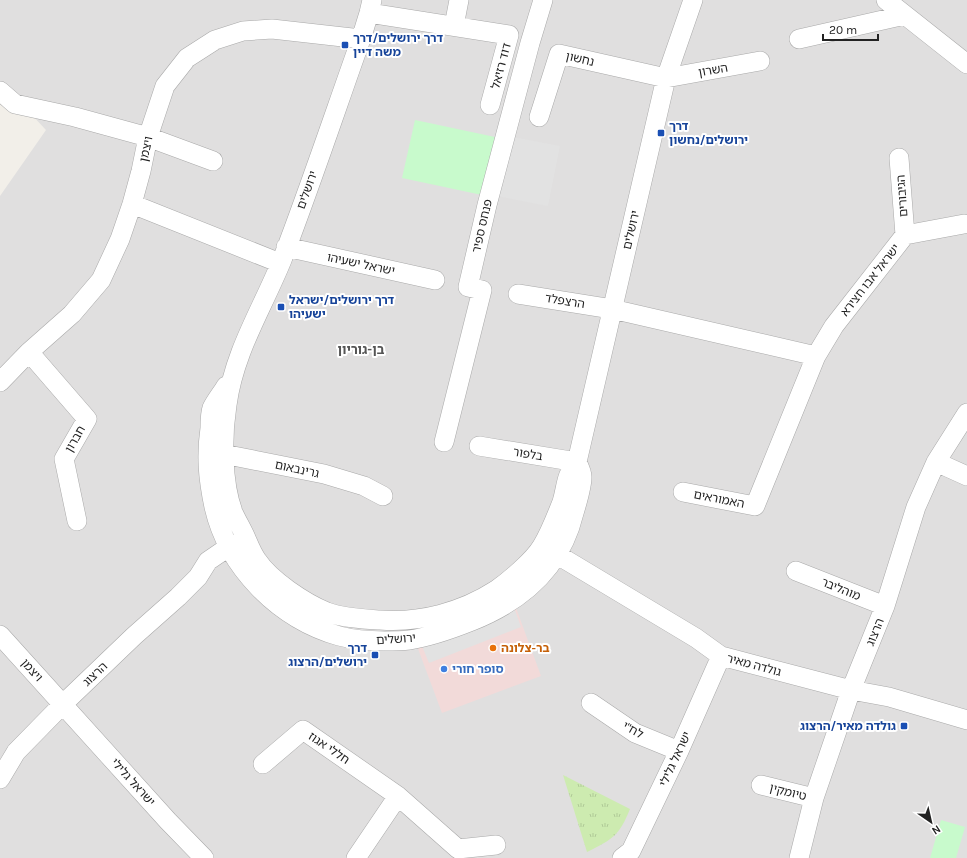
<svg xmlns="http://www.w3.org/2000/svg" width="967" height="858" viewBox="0 0 967 858" font-family="Karla,'Noto Sans Hebrew',sans-serif">
  <style>
    .residential { fill: #e0dfdf }
    .commercial { fill: #f2dad9 }
    .grass { fill: url(#grass-tufts) }
    .park { fill: #c8facc }
    .parking { fill: #e2e2e2 }
    .lines { fill: none; stroke-linecap: round; stroke-linejoin: round }
    .minor-casing { stroke: #a9a9a9; stroke-width: 20 }
    .minor { stroke: #fff; stroke-width: 19 }
    .transit-dot { fill: #1a4fb4; stroke: #fff; stroke-width: 1.5 }
    .food-dot { fill: #e8710a; stroke: #fff; stroke-width: 1.5 }
    .shop-dot { fill: #3f7fe0; stroke: #fff; stroke-width: 1.5 }
    .labels { text-anchor: middle; stroke-width: 4; stroke-linejoin: round; paint-order: stroke }
    .transit-label { font-size: 12px; font-weight: bold; fill: #164399; stroke: #fff; text-anchor: start }
    .street-label { font-size: 12px; fill: #222; stroke: #fff }
    .food-label { font-size: 12px; font-weight: bold; fill: #c56008; stroke: #fff; text-anchor: start }
    .shop-label { font-size: 12px; font-weight: bold; fill: #366cbe; stroke: #fff; text-anchor: start }
    .neighbourhood-label { font-size: 13px; font-weight: bold; fill: #555; stroke: #fff }
  </style>
  <defs>
    <pattern id="grass-tufts" width="24" height="20" patternUnits="userSpaceOnUse"><rect width="24" height="20" fill="#cdebb0"/><path d="M3 7l-1-3M5 7V3M7 7l1-3M15 17l-1-3M17 17v-4M19 17l1-3" fill="none" stroke="#b0c997"/></pattern>
  </defs>
  <rect width="100%" height="100%" fill="#f2efe9"/>
  <!-- residential -->
  <path class="residential" d="M0 0H967V858H0V196L46 130 0 81Z"/>
  <!-- commercial -->
  <path class="commercial" d="M516 608 541 676 442 713 417 646Z"/>
  <!-- grass -->
  <path class="grass" d="M563 775 630 809C619 836 613 839 587 852Z"/>
  <!-- park -->
  <path class="park" d="M415 120 495 137 482 195 402 178Z
    M941 820 965 827 956 858H930Z"/>
  <!-- parking -->
  <path class="parking" d="M508 136 560 146 548 206 497 196Z
    M515 610 521 627 429 663 422 646Z"/>
  <g class="lines">
    <defs>
      <path id="minor" d="M372 0 369 13 361 39C335 112 310 187 282 260 262 309 234 352 227 405 222 437 222 482 233 512 237 521 242 529 246 538 249 545 252 553 257 560 270 580 305 603 327 612 343 618 363 619 380 620 420 623 462 612 496 590 509 581 534 560 542 546 550 533 556 517 562 502 567 485 565 476 577 462L666 78 693 0
        M886 0 967 64
        M369 13 509 35 490 105
        M454 26 459 0
        M799 39 905 15
        M0 91 15 104 75 117 148 137 213 161
        M539 117 559 54 666 78 760 61
        M899 158 905 235
        M132 204 280 263
        M286 247 435 280
        M518 294 612 309 816 356
        M29 352 87 419 64 459 77 521
        M0 382 29 352 72 314 101 280 120 239 132 204 141 171 148 137 165 86 187 58 215 40 243 31 272 29 361 39
        M226 386C222 393 216 400 212 408 210 414 210 422 210 428 206 456 208 479 214 507 228 568 279 619 339 636 354 640 371 641 385 641 393 641 401 641 409 640 430 637 452 629 472 621 522 601 561 567 574 513 577 503 582 487 582 477 582 472 579 466 577 462
        M444 442 482 290 468 287 487 205 530 43 543 0
        M479 446 577 462
        M213 452 324 474 364 486 383 496
        M936 462 967 476
        M683 492 755 506 816 356 834 326 905 235 964 224
        M544 549 556 554 696 638 721 656 851 690 889 697 967 720
        M796 571 885 606
        M0 635 168 821 204 858
        M591 703 635 733 679 751
        M263 764 303 730 398 796 458 849 496 845
        M0 779 16 752 63 704 134 636 178 597 198 577 208 561 230 546 241 543
        M761 785 814 798
        M356 858 398 796
        M622 858 631 851 679 751 721 656
        M799 858 814 798 851 690 885 606 916 507 936 462 967 413"/>
    </defs>
    <!-- minor casing -->
    <use href="#minor" class="minor-casing"/>
    <!-- minor -->
    <use href="#minor" class="minor"/>
  </g>
  <!-- markers -->
  <g class="transit-dot">
    <rect x="341" y="41" width="8" height="8" rx="2"/>
    <rect x="657" y="129" width="8" height="8" rx="2"/>
    <rect x="277" y="303" width="8" height="8" rx="2"/>
    <rect x="371" y="651" width="8" height="8" rx="2"/>
    <rect x="900" y="722" width="8" height="8" rx="2"/>
  </g>
  <circle class="food-dot" cx="493" cy="648" r="4"/>
  <circle class="shop-dot" cx="444" cy="669" r="4"/>
  <g class="labels">
    <!-- transit labels -->
    <g class="transit-label">
      <text x="353" y="42">דרך ירושלים/דרך<tspan x="353" dy="14">משה דיין</tspan></text>
      <text x="669" y="130">דרך<tspan x="669" dy="14">ירושלים/נחשון</tspan></text>
      <text x="289" y="304">דרך ירושלים/ישראל<tspan x="289" dy="14">ישעיהו</tspan></text>
      <text x="367" y="652" text-anchor="end">דרך<tspan x="367" dy="14">ירושלים/הרצוג</tspan></text>
      <text x="896" y="730" text-anchor="end">גולדה מאיר/הרצוג</text>
    </g>
    <!-- street labels -->
    <g class="street-label">
      <text transform="translate(580 59) rotate(13)" y="4">נחשון</text>
      <text transform="translate(501 66) rotate(-75)" y="4">דוד רזיאל</text>
      <text transform="translate(713 70) rotate(-10)" y="4">השרון</text>
      <text transform="translate(146 149) rotate(-78)" y="4">ויצמן</text>
      <text transform="translate(307 190) rotate(-70)" y="4">ירושלים</text>
      <text transform="translate(902 196) rotate(-94)" y="4">הגיבורים</text>
      <text transform="translate(482 226) rotate(-77)" y="4">פנחס ספיר</text>
      <text transform="translate(631 230) rotate(-77)" y="4">ירושלים</text>
      <text transform="translate(361 264) rotate(12)" y="4">ישראל ישעיהו</text>
      <text transform="translate(870 280) rotate(-52)" y="4">ישראל אבו חצירא</text>
      <text transform="translate(565 301) rotate(9)" y="4">הרצפלד</text>
      <text transform="translate(75 439) rotate(-60)" y="4">חברון</text>
      <text transform="translate(528 454) rotate(9)" y="4">בלפור</text>
      <text transform="translate(297 469) rotate(12)" y="4">גרינבאום</text>
      <text transform="translate(719 499) rotate(11)" y="4">האמוראים</text>
      <text transform="translate(841 589) rotate(22)" y="4">מוהליבר</text>
      <text transform="translate(875 632) rotate(-68)" y="4">הרצוג</text>
      <text transform="translate(396 639) rotate(-4)" y="4">ירושלים</text>
      <text transform="translate(754 665) rotate(15)" y="4">גולדה מאיר</text>
      <text transform="translate(32 670) rotate(48)" y="4">ויצמן</text>
      <text transform="translate(95 674) rotate(-44)" y="4">הרצוג</text>
      <text transform="translate(633 730) rotate(29)" y="4">לח"י</text>
      <text transform="translate(329 748) rotate(34)" y="4">חללי אגוז</text>
      <text transform="translate(675 759) rotate(-65)" y="4">ישראל גלילי</text>
      <text transform="translate(133 782) rotate(48)" y="4">ישראל גלילי</text>
      <text transform="translate(788 792) rotate(14)" y="4">טיומקין</text>
    </g>
    <!-- food labels -->
    <g class="food-label">
      <text x="501" y="652">בר-צלונה</text>
    </g>
    <!-- shop labels -->
    <g class="shop-label">
      <text x="452" y="673">סופר חורי</text>
    </g>
    <!-- neighbourhood labels -->
    <g class="neighbourhood-label">
      <text x="361" y="354">בן-גוריון</text>
    </g>
  </g>
  <!-- north arrow -->
  <g transform="translate(931 822) rotate(146)" stroke="#ffffff" stroke-width="3" paint-order="stroke">
  <path d="M0-3L7 15L0 10L-7 15Z" fill="#222222"/>
  <text y="-6" font-size="11" font-weight="bold" text-anchor="middle" fill="#222222">N</text>
  </g>
  <!-- scale -->
  <path d="M823 34v6h55v-6" fill="none" stroke="#222222" stroke-width="2"/>
  <text x="829" y="34" font-size="12" fill="#222222" stroke="#ffffff" stroke-width="3" paint-order="stroke">20 m</text>
</svg>
